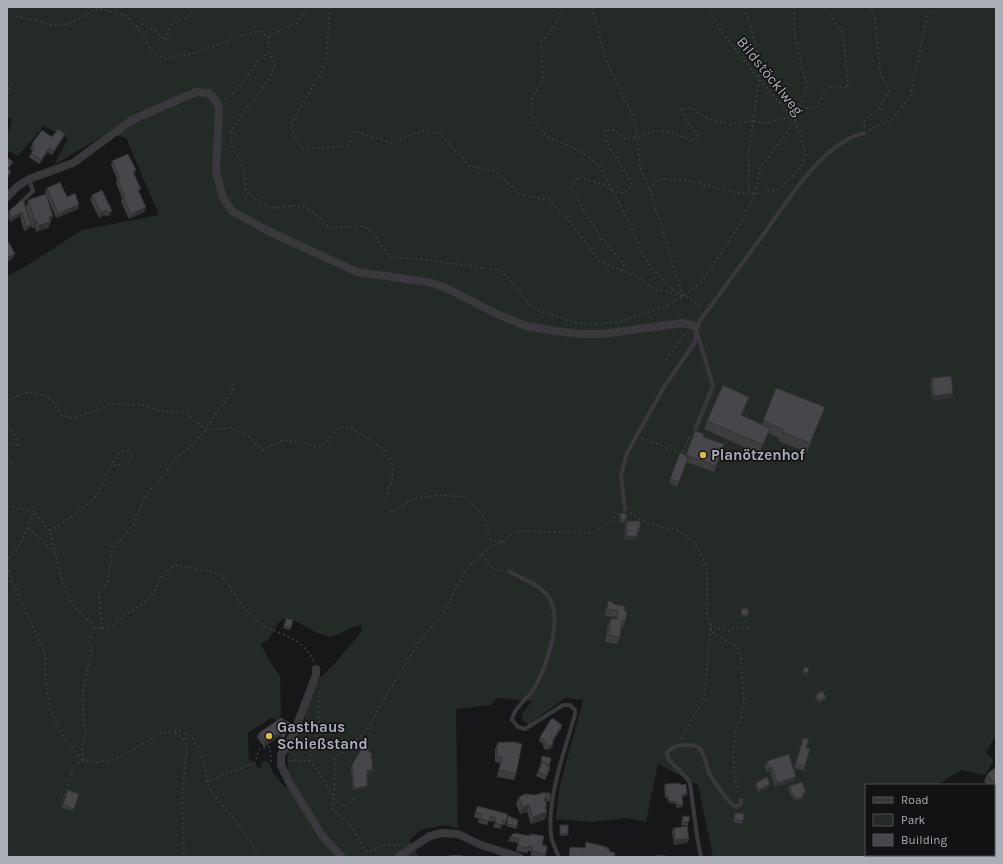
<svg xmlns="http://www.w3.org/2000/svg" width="1003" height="864" viewBox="0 0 1003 864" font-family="Karla,sans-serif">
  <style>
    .green { fill: #242a25; fill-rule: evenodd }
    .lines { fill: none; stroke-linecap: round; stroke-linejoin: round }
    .path { stroke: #3f4044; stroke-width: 1.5; stroke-dasharray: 2 3; stroke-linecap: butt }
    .service { stroke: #39393d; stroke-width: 4 }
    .minor { stroke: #39393d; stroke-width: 8 }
    .wall { fill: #3d3d40 }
    .shaded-wall { fill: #323234 }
    .building { fill: #47474b; stroke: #323234 }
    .poi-dot { fill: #ddbb4b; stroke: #121214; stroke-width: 1.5 }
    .labels { text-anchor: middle; stroke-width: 3; stroke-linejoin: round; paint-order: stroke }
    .street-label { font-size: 15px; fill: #abadb7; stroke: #121214 }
    .poi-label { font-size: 15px; font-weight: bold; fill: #abadb7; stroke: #121214; text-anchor: start }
  </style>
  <rect width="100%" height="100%" fill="#171719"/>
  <!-- green -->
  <path class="green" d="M7 7H996V735L986 753 994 760 985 775 961 770 937 785H866V855H881V857H713L698 785 658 764 646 822 627 818 591 822 556 819 559 789 583 700 565 698 529 724 522 721V714L532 701 497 698 491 705 456 709 458 828 444 825 420 830 409 841 419 857H7V276L26 266 82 230 159 215 126 138 108 133 54 165 68 139 44 126 18 156 7 150V137L12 120 7 117ZM288 617 317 633 331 637 341 633 350 628 361 625 362 631 336 662 318 680 309 701 305 719 295 739 287 750 288 772 296 787H285L273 773 268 761 262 762 260 769 249 759 248 733 271 718 278 720 281 714 280 676 267 657 261 644 269 639 278 623Z"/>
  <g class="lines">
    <!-- path -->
    <path class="path" d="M330 7 326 64 290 126 302 149 348 146 354 131 393 143 423 130 440 134 469 166 495 171 521 195 549 200 564 214 600 262 635 275 655 290 667 291 678 296H681
      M562 7 555 26 541 43 543 80 532 98 531 112 539 129 550 139 568 145 589 157 600 167 632 228 637 242 646 260 657 274 674 290 695 302 702 308
      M592 7 605 58 635 121 640 165 650 192
      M745 7 758 54 759 79 749 151V194
      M7 21 17 16 53 25 70 24 98 8 126 16 137 27 151 50 163 59 195 53 237 37 259 31 268 36 269 52 275 64 271 76 232 130C227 151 237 150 243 166 246 173 243 183 246 190 249 197 269 208 277 208 286 208 294 203 304 207 314 211 322 221 330 228L361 226 367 228 373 233 386 252 392 258 421 259 498 270 509 278 527 302 536 310 575 323 599 324 622 321 665 307 683 296 702 282 739 226 755 194 760 168 779 144 795 120 807 86 795 38 794 7
      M137 27 143 24 155 31 166 40 170 26 189 16 195 7
      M269 36 297 23 308 7
      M7 80 11 83 7 95
      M224 99 236 91 259 60 269 52
      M864 127 865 119 876 112 889 92 880 72 875 20 871 7
      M869 130 892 119 910 98 929 7
      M621 271 624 264 604 242 585 212 571 187 578 177 602 184 612 191 625 193 632 184 607 143 604 130H615L625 139 646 135 652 131 671 132 691 140 699 137 688 123 681 109 692 108 702 116 730 125 753 121 767 123 783 119 806 108 814 109C828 94 821 82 848 88L843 33 825 7
      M683 296 650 192 655 182 662 179 686 180 732 192 755 194 779 189 797 172 803 164 806 153 795 120 759 79 721 31 707 7
      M666 360 682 337 688 332
      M7 400 27 392 45 395 53 402 61 415 74 418 111 404 143 405 160 411 187 413 206 430 233 428 249 437 262 450 283 440 298 442 318 447 326 443 337 429 350 427 383 449 393 467 392 481 385 498 387 508 392 512 413 499 439 495 465 497 484 517 491 540 503 542
      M7 428 12 430 20 446 7 442
      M642 438 682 454 691 434
      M7 459 12 463 7 464
      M7 506 35 512 50 531 63 585 73 605 95 628 102 629 112 625 151 597 164 572 176 565 221 574C233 593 244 611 262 625 266 628 272 629 276 631 292 638 307 645 314 662
      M630 513 647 523 675 530 684 534 695 544 706 565 707 576V613L712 631 715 635 735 645 740 652 744 700 741 717 736 730 733 753 735 777 739 794
      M28 528 55 552
      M50 531C62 523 91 505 98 493 106 479 110 461 122 451H129L132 455 131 461 125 464 112 466
      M481 555 494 569 503 571
      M7 563 9 558 18 548 35 512
      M7 566 11 579 43 649 45 654C45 669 45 684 48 698 52 722 66 743 83 760
      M102 629 99 592 108 581 112 550 133 525 147 493 164 476 174 459 191 446 206 430 213 417 230 395 235 382
      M320 691 318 705 319 725 313 743 310 761 326 783 334 798 343 806 348 805 357 795
      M175 733 182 737 187 745 182 797 184 857
      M681 739 691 720 704 700 711 624 718 628 728 631 736 627 752 629
      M83 760 82 747 86 735 83 714V690L90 658 92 653 89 640 95 628
      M289 761 293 760 310 761
      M207 781 255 763 259 749 270 747 271 761 272 764
      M62 805 73 768 83 760 96 762 109 761 124 755 161 733 179 731 192 737 203 758 207 781 212 793 234 819 261 857
      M399 846V845H385L368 853C360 846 357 834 351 826 345 819 337 815 332 808L334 798 335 759 368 729 384 699 421 639 441 617 465 571 481 555 489 548 503 542 517 531 594 533 621 513"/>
    <!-- service -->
    <path class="service" d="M20 203 33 191 29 179
      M695 430 713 386 697 332
      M625 510 621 476 627 453 664 387 695 342 696 338V326C718 296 740 266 763 235 787 202 822 143 864 133
      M509 571C521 578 538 584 547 595 565 616 546 669 533 690 527 699 513 709 512 720L518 727 525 729 563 705H570L575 710V715C565 749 547 798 551 834 551 841 556 850 559 857
      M450 857H461
      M701 857 697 836 690 783 684 775 668 759 667 753C671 747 676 746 683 745 688 745 694 744 698 747 705 753 705 762 708 770 711 778 729 804 736 807L741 804V800"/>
    <!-- minor -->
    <path class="minor" d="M7 197 18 186 29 179 73 163 132 120 196 92 209 93 216 101 219 109 216 171 223 198 232 211 270 232 357 272 428 282 444 287 497 314 526 326 555 331 580 334H602L683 323 696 326
      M316 669V675L294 733 281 755V765L289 782 323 837 342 857
      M994 805 996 803
      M398 857 430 836 442 833 458 834 481 845 519 857
      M939 857 942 855"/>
  </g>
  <!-- wall -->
  <path class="wall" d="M65 134 63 138 52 155 48 152 39 164 29 157 33 150 30 149 32 144Z
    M112 161 136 170 134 175 144 212 129 219 121 202 122 198 116 183 117 179 111 165Z
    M47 188 67 197 78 209 56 218 47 196 51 222 50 223 48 228 36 232 35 227 32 228 26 207 28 200 46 194 45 192Z
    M102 190 110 215 106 217 105 215 99 218 90 199 92 195Z
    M23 199 31 225 29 229 24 231 20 216 10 222 8 216 9 211Z
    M932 378 953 393 952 398 933 400 930 383Z
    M776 388 825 407 807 452 778 441 779 438 768 433 759 454 704 429 707 421 746 406 742 415 762 424Z
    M695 431 703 437 724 444 714 472 686 462 677 487 669 483 680 453 686 455Z
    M621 513 626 520 625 523 619 522Z
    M627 521 640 528 639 533H638L635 541H625V525Z
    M608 601 624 611 625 622 622 628H621L620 637 617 644 605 642 608 625 611 618 616 619V617L605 616 606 608Z
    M286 618 293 620 290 630 283 628Z
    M816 695 826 697 825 700 819 703 815 697Z
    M292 724 290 728 281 743 279 741 281 735 264 747 257 737 259 733Z
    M562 725 561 729 553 741V744L552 748 547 750 544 749 543 744 539 741 540 737Z
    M803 738 806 748 805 766 804 771 794 768Z
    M498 742 516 774 514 780 497 777 500 763 495 762V749Z
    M369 752 373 770 372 772 367 773 366 788 353 790 351 767 352 765Z
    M542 756 549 766 550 767 545 780 536 776 540 766Z
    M767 761 796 777 794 781 775 787 770 771 767 772 765 765Z
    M996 767V794H995L994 793V785H988L984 781 987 774Z
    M756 783 770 784V786L758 792 755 785Z
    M665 784 681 785 687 794 686 796 682 797 683 807 676 808V804L669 803 667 798H665L664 787Z
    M789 786 806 792 805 794 803 795V799L795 801 794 797 792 798 788 789Z
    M68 790 79 794 73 811 62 808Z
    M519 797 550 800 549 802H545L546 808 547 812 545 819 531 824 527 812 520 814 516 803Z
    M477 806 506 821 505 825H502L500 829 493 827 495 822 489 821 487 825 478 823 479 819 474 817Z
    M996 811V824L994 819V812Z
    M735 813 743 821 742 824 733 822Z
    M508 816 517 826 516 829 506 826Z
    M683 816 688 823V826L681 825Z
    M674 828 687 843 674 845 672 832Z
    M530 834 542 845 546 854 545 857H538L531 856V851H528L527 853 516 851 518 843 508 841 510 837 529 836Z"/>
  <!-- shaded-wall -->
  <path class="shaded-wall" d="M65 134 63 138 52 155 54 151Z
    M49 148 48 152 39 164 41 160Z
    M11 171 10 175 7 179V177Z
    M79 204 78 209 56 218 58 214Z
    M146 207 144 212 129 219 131 214Z
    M107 210 105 215 99 218 101 213Z
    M112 211 110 215 106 217 108 213Z
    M22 212 20 216 10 222 11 218Z
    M53 216 48 228 36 232 39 225 49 217Z
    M35 221H37L35 227 32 228Z
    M31 225 29 229 24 231 26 226Z
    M15 254 13 259 7 262V258Z
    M953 393 952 398 933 400 934 396Z
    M770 428 767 437 759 454 763 445Z
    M640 528 639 533H638L637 536V531L638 529Z
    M627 536H637L635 541H625Z
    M742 615H748V617L741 618Z
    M803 672 808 673V675H802Z
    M826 697 825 700 819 703V701Z
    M292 724 290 728 281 743 283 738Z
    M562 725 561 729 552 743 553 739Z
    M283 731 281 735 264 747 265 742Z
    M553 744 552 748 547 750 549 746Z
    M772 767 770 771 767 772 769 768Z
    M367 770H373L372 772 366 773Z
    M796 777 794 781 775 787 777 783Z
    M770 784V786L758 792 759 790Z
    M367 786 366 788 353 790 354 788Z
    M687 794 686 796 681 797 682 795Z
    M803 797V799L795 801 796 799Z
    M547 798 550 800 549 802H545L544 799Z
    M669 801 677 802 676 804 669 803Z
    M529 805 527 812 520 814 522 807Z
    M677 805H683V807L676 808Z
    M547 812 545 819 531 824 533 817Z
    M560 834H568L567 836H560Z
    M689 839 687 843 674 845 675 840Z
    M917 855H922L920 857H915Z
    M961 855H964L962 857H959Z"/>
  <!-- building -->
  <path class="building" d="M58 129 65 134 54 151 49 148 41 160 31 153 35 146 32 144 42 130 52 137Z
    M128 154 136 170 133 172 141 189 138 190 146 207 131 214 123 197 125 196 117 179 120 178 112 161Z
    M7 157 13 162 8 169 11 171 7 177Z
    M60 182 67 197 75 193 79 204 58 214 47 188Z
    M102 190 112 211 108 213 107 210 101 213 92 195Z
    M46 194 53 216 49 217 50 222 39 225 37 221H35L28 200Z
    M23 199 31 225 26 226 22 212 11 218 9 211Z
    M7 241H8L15 254 7 258Z
    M951 376 953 393 934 396 932 378Z
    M723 385 749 397 741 415 770 428 763 445 707 421Z
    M776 388 825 407 810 443 782 432 783 429 763 421Z
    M695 431 704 434 703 437 724 444 716 466 686 455Z
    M680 453 686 455V457L688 458 679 482 670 479Z
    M621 513 627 514 626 520 620 519Z
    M627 521H640V528L638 529V531H637V536H627Z
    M608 601 613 602V604L625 606 624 611H627L625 622 622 621 620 637 608 635 611 618 617 619 618 611 607 609Z
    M748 608V615H742L741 609Z
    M286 618 293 620 291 628 284 626Z
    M804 667 809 668 808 673 803 672Z
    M822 691 826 697 819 701 816 695Z
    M281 718 292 724 283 738 281 737 283 731 265 742 259 733Z
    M552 718 562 725 553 739V744L549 746 546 744 544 740 540 737Z
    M803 738 809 739 806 748 810 749 805 766 796 764Z
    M498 742 504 743V742H514L522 744 516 774 499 770 502 757 497 756Z
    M363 746H368L369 752H371L373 770H367V786L354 788 352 765Z
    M789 754 796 777 777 783 772 767 769 768 767 761Z
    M542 756 551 758 549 766 546 765 547 763 542 762 541 764Z
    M542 762 547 763 546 765 550 767 547 776 538 772Z
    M996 767V786L987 774Z
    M767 777 770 784 759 790 756 783Z
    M802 782 806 792 802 793 803 797 796 799 795 795 793 796 789 786Z
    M680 783 681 785 686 784 687 794 682 795 683 805H677V802L669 801 668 796H666L665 784Z
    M68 790 79 794 74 809 63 805Z
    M545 792 547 798 544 799 547 806H545L547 812 533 817 529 805 522 807 519 797 525 794 535 795Z
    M545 793H550V800L546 799 547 798Z
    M477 806 508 814 506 821 503 820 502 825 495 823 496 818 490 816 489 821 480 819 481 814 476 813Z
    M735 813 744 814 743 821 734 820Z
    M508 816 518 820 517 826 507 824Z
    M683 816 690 817 688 823 682 822Z
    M560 825H568V834H560Z
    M687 826 689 839 675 840 674 828Z
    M514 833 530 836V834L544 836 542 845 547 846 546 854 532 851 533 847 529 846 528 848 518 846 519 838 510 837Z
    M586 842 607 847V849H610L609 851 615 853 614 857H569L570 847 585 848Z
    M656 855 674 857H656Z
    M899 855H917L915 857H897Z
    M944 855H961L959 857H946Z"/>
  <!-- markers -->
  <g class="poi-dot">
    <circle cx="703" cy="455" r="4"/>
    <circle cx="269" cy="736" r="4"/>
  </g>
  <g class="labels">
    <!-- street labels -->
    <g class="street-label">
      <text transform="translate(770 76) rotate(51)" y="5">Bildstöcklweg</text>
    </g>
    <!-- poi labels -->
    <g class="poi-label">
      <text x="711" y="460">Planötzenhof</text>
      <text x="277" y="732">Gasthaus<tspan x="277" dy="17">Schießstand</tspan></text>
    </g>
  </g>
  <!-- border -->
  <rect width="1003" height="864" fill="none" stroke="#abadb7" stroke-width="16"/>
  <!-- legend -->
  <rect x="865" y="784" width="130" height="72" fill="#121214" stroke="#4f5055"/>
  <rect x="873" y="797" width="20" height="6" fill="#39393d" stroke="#4f5055"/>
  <text x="901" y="804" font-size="12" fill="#abadb7">Road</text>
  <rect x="873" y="814" width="20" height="12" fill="#242a25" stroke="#4f5055"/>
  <text x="901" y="824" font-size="12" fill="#abadb7">Park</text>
  <rect x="873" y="834" width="20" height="12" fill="#47474b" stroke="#4f5055"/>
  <text x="901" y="844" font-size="12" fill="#abadb7">Building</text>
</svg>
